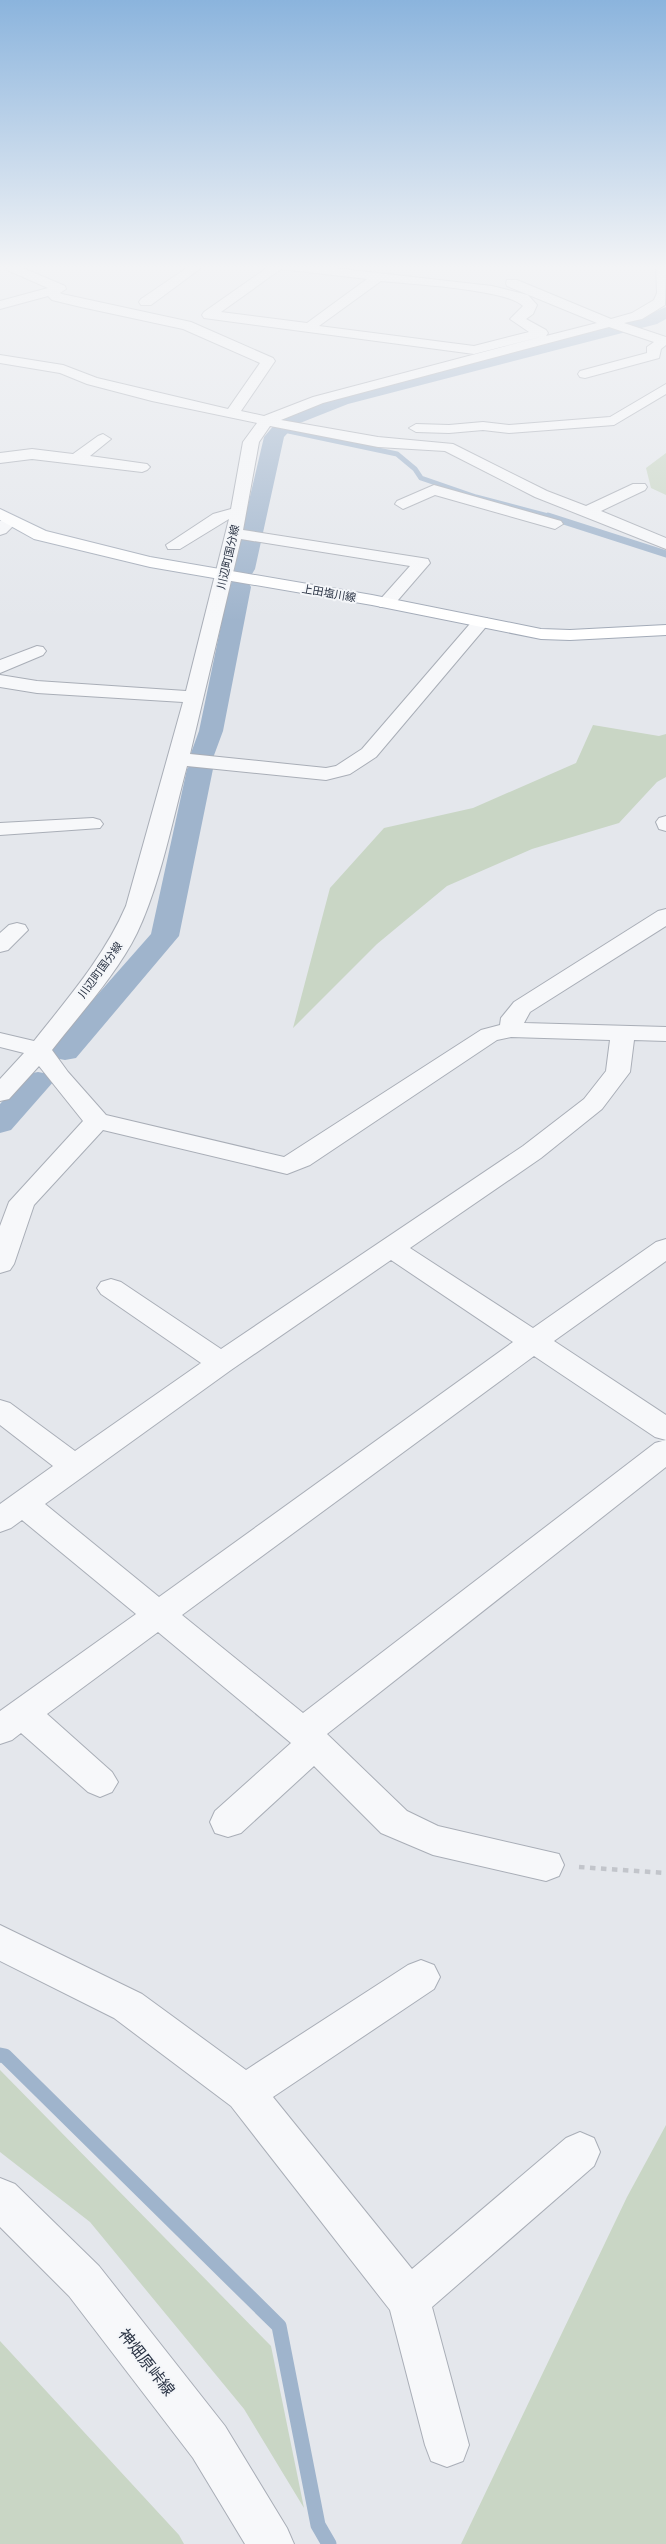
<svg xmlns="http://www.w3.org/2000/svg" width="666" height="2544" viewBox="0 0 666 2544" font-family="'IBM Plex Sans','Noto Sans JP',sans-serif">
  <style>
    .green { fill: #c9d6c5 }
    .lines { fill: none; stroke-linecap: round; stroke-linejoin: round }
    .stream-far2 { stroke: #9fb4cc; stroke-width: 5 }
    .stream-far1 { stroke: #9fb4cc; stroke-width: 7 }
    .stream { stroke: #9fb4cc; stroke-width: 15 }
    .canal { fill: #9fb4cc; fill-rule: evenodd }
    .minor-casing { stroke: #a9aeb7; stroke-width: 2 }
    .major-casing { stroke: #a3abb8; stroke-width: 2 }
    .path { stroke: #c2c5cb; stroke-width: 4.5; stroke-dasharray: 5.5 5.5; stroke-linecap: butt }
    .minor { fill: #f7f8fa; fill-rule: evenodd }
    .major { fill: #fff; fill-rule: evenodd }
    .labels { text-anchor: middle; stroke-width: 4; stroke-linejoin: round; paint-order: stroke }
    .far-street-label { font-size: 11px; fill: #2b3445; stroke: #f4f6f9 }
    .near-street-label { font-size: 16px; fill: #2b3445; stroke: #f4f6f9 }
  </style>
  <rect width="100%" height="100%" fill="#e4e7ec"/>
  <!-- green -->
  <path class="green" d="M666 453V495L651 488 646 468Z
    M593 725 659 736 666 734V777L657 782 619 823 532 849 447 886 377 944 293 1028 330 888 384 828 473 808 576 763Z
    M0 2070 271 2346 304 2508 244 2409 90 2222 0 2152Z
    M666 2125V2544H461L627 2197Z
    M0 2341 179 2535 184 2544H0Z"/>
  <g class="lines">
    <!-- stream-far2 -->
    <path class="stream-far2" d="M279 429 397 454 415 469 421 478 476 497 552 517"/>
    <!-- stream-far1 -->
    <path class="stream-far1" d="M548 516 666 554"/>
    <!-- stream -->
    <path class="stream" d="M0 2055 5 2056 279 2326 318 2525 329 2544"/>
    <!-- canal -->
    <path class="canal" d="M666 307V319L657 324 348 404 295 425 284 437 255 569 252 574 244 576 236 574 233 569 264 437 281 417 334 396 608 327 645 316Z
      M240 580 248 582 251 587 223 731 213 758 204 761 195 758 191 753 199 731 229 587 232 582Z
      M200 761 209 764 213 769 179 936 76 1058 65 1060 54 1058 50 1051 54 1044 151 934 187 769 191 764Z
      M38 1072 49 1074 54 1081 11 1130 0 1133V1104L27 1074Z"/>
    <defs>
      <path id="minor" d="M6 265H16L65 286 66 289 60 293 62 294 191 322 273 358 275 361 241 411 264 416 313 397 544 336 474 354 204 318 202 315 204 312 271 265H307L492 286 528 295 537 305 533 314 526 319 546 330 548 333 546 336 597 323 507 286 506 283 507 280H517L611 319 632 313 654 300 657 293 656 265H666L665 305 642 319 624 323 666 337V345L661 349 659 358 585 378 580 377 578 374 580 371 647 353V347L654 342 609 327 323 403 281 420 378 437 453 444 547 491 586 506 633 484H645L647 487 645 490 601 511 666 538V549L535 497 445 451 378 447 270 426 259 442 243 530 422 558 428 559 430 563 392 607H380L377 603 410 566 241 539 190 754 326 768 336 766 362 749 475 618H487L490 622 376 757 350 774 326 780 187 766C173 818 160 885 137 933 117 974 80 1014 52 1050L68 1072 106 1115 284 1157 481 1030 500 1025 501 1018 514 1002 658 911 666 909V926L530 1012 524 1023 666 1027V1041L634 1040 630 1072 602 1109 541 1158 410 1248 533 1328 656 1242 666 1239V1261L554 1341 666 1415V1440L655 1437 534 1356 182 1615 303 1713 655 1443 666 1440V1467L327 1734 407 1811 438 1826 559 1854 564 1865 559 1876 546 1881 433 1855 381 1833 314 1766 241 1833 228 1837 215 1833 210 1822 215 1811 291 1743 158 1632 47 1714 112 1772 118 1782 112 1792 100 1797 88 1792 21 1733 12 1740 0 1744V1711L136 1614 22 1520 11 1528 0 1532V1504L53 1466 0 1425V1400L10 1403 75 1451 201 1363 101 1294 97 1288 101 1282 111 1279 121 1282 221 1349 523 1146 584 1099 606 1071 610 1040 511 1037 497 1040 310 1165 287 1174 103 1130 34 1205 14 1264 10 1270 0 1273V1226L9 1202 83 1121 39 1066 9 1099 0 1101V1079L24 1053 0 1047V1033L34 1041C68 998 104 957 126 906L183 702 37 693 0 687V675L37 681 186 691 229 519 180 549H168L166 545 213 514 231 509 243 442 257 423 152 401 87 384 60 373 0 363V355L63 365 97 378 228 409 260 363 183 329 81 307 52 300 48 296 0 309V301L48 288 7 270ZM281 269 367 279 307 323 221 312ZM381 281C408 284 507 289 523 306L510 319 529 332 474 346 319 326ZM391 1260 513 1342 159 1597 45 1504 231 1370Z
        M191 265H205L151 305H141L139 302 141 299Z
        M666 384V394L614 425 509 433 483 430 449 433 416 432 409 428 416 424 449 425 483 422 509 425 610 417Z
        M103 434 111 439 90 456 147 464 150 467 147 470 142 472 32 459 0 463V453L32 449 73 454 98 436Z
        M434 485 561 521 563 524 555 529 435 495 403 509 395 504 397 501Z
        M11 515 19 520 6 533 0 535V521Z
        M37 646 43 647 46 651 43 655 0 673V660Z
        M666 816V831L659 829 656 822 659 818Z
        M93 818 100 820 103 824 100 828 0 835V823Z
        M17 923 25 925 28 930 8 950 0 952V933L9 925Z
        M0 1925 142 1994 246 2070 408 1965 421 1960 434 1965 440 1977 434 1989 273 2097 412 2269 566 2138 580 2132 594 2138 600 2152 594 2166 432 2307 469 2445 463 2461 447 2467 431 2461 425 2445 390 2310 231 2106 114 2018 0 1961Z
        M0 2178 15 2184 99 2266 225 2426 287 2528 294 2544H245L193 2458 69 2296 0 2227Z"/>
      <path id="major" d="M0 509 46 531 150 557 372 595 541 629 570 630 666 625V635L570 640 541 639 372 605 150 567 34 539 0 520Z"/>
    </defs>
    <!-- minor casing -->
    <use href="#minor" class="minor-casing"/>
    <!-- major casing -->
    <use href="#major" class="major-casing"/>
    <!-- path -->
    <path class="path" d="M579 1867 666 1873"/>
    <!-- minor -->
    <use href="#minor" class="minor"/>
    <!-- major -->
    <use href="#major" class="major"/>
  </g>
  <!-- sky -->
  <linearGradient id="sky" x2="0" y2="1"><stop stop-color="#8bb4dd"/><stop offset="0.43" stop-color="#f3f4f6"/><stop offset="1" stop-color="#f3f4f6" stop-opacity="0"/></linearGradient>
  <rect width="666" height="621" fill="url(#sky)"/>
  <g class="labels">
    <!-- far-street labels -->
    <g class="far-street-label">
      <text transform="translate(228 557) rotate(-77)" y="4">川辺町国分線</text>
      <text transform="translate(329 593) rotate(10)" y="4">上田塩川線</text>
      <text transform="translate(100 970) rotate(-54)" y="4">川辺町国分線</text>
    </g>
    <!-- near-street labels -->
    <g class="near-street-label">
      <text transform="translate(147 2362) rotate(52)" y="6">神畑原峠線</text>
    </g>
  </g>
</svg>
